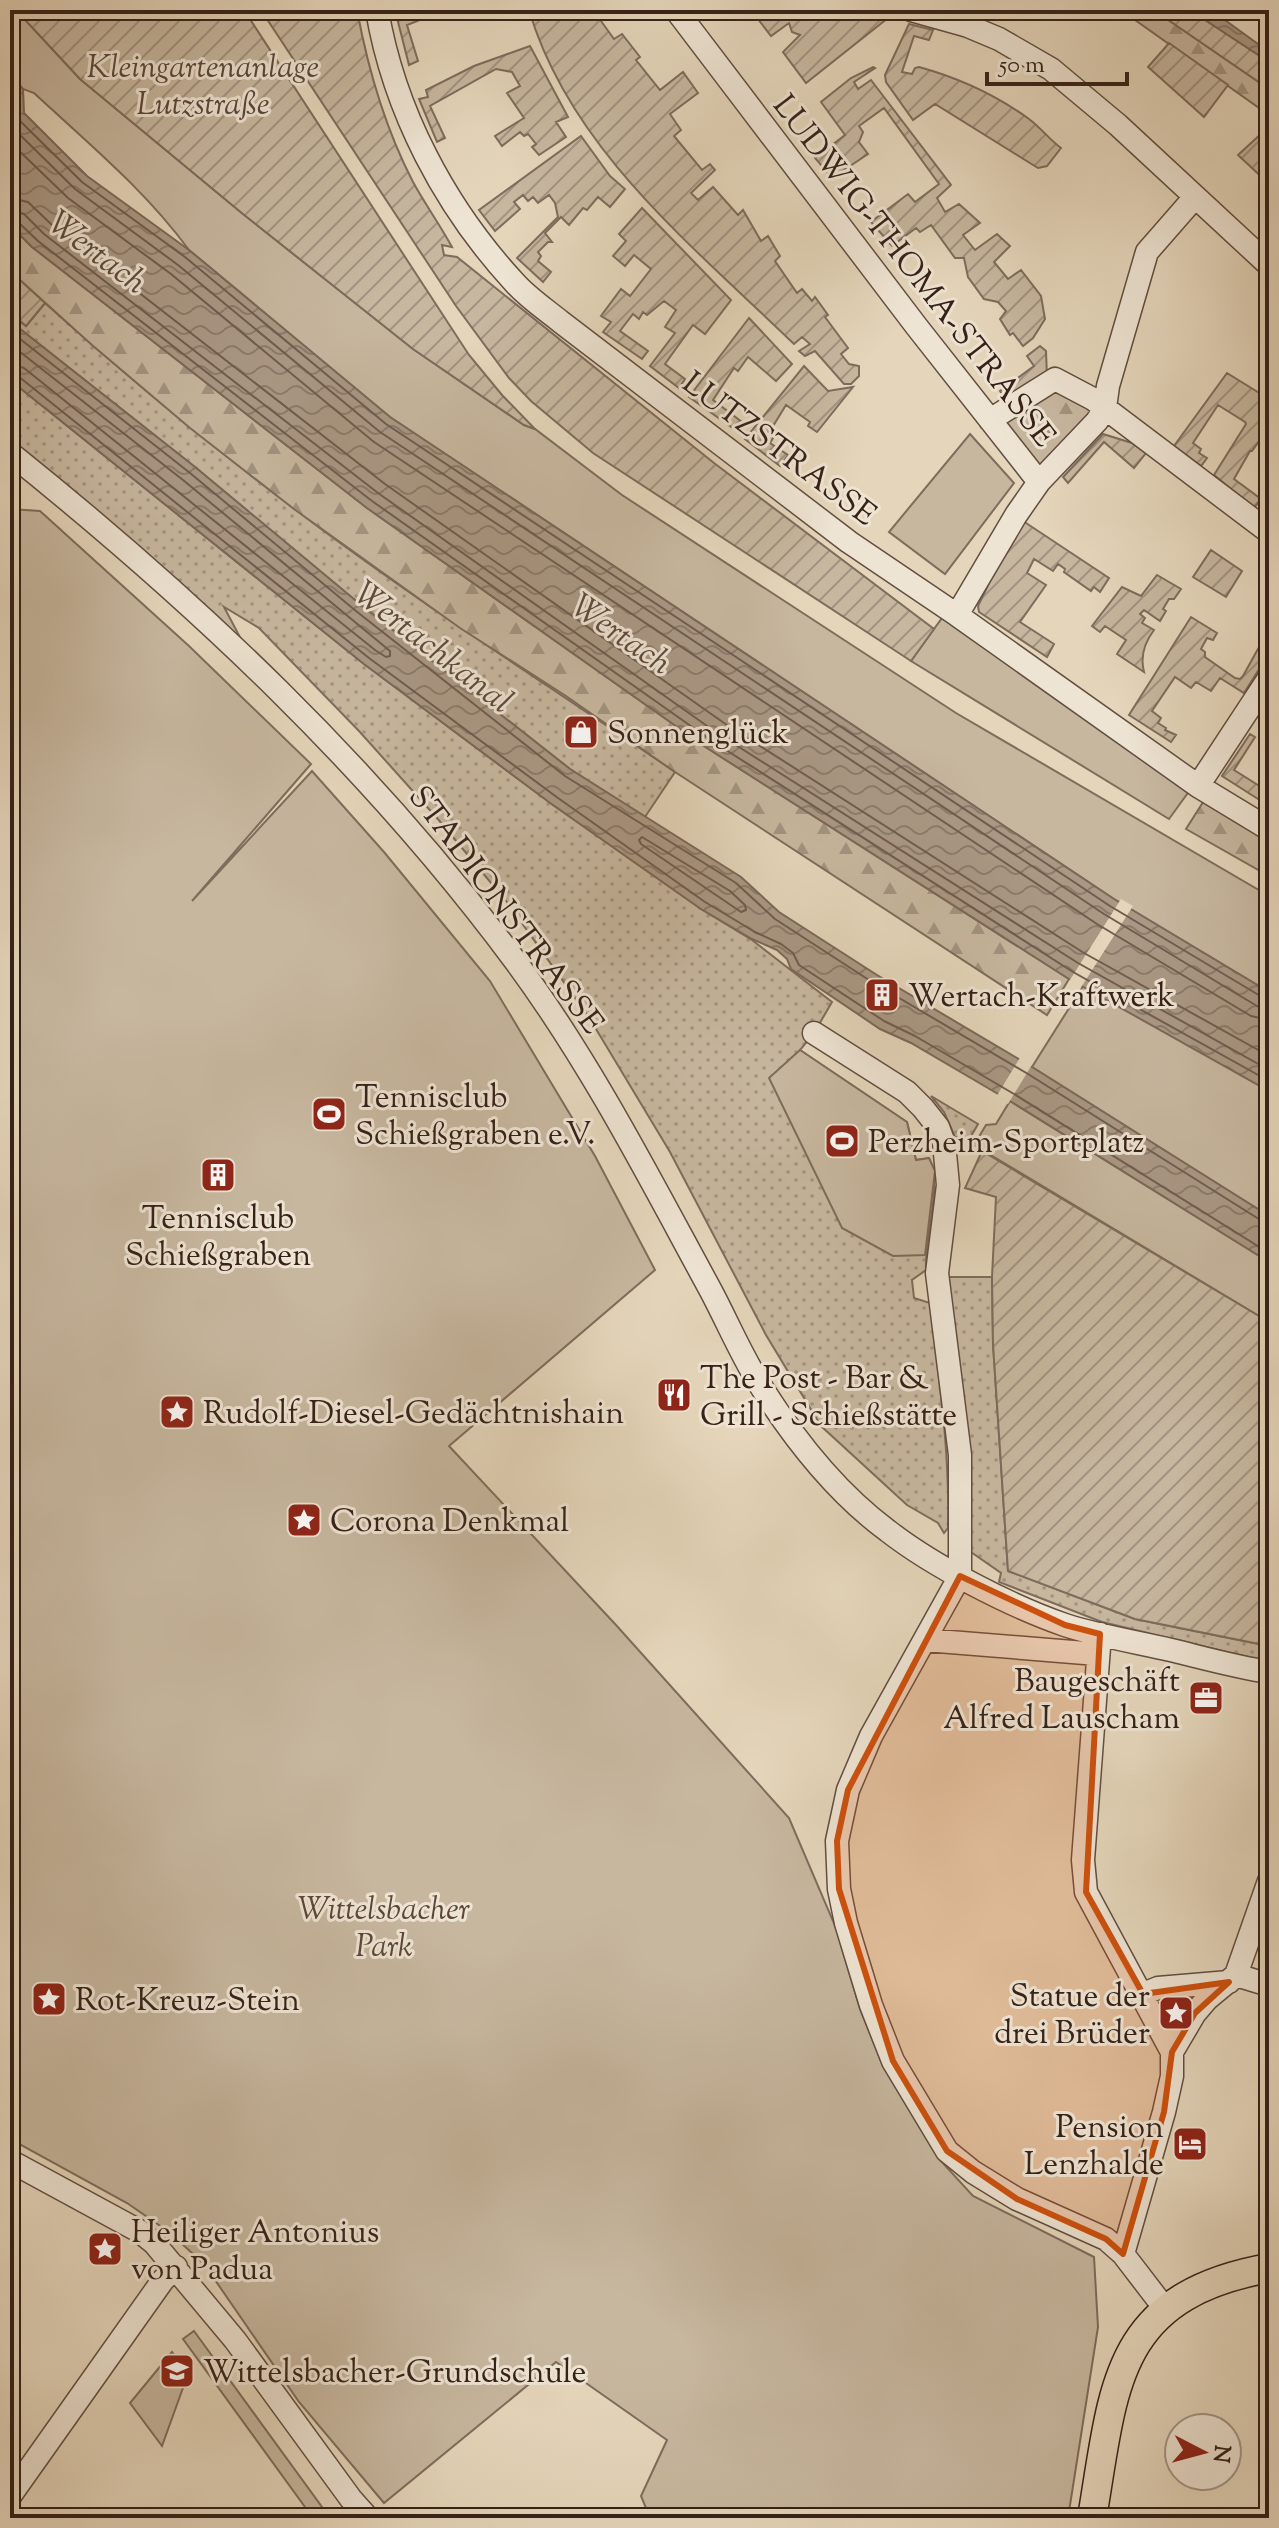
<svg xmlns="http://www.w3.org/2000/svg" width="1279" height="2528" viewBox="0 0 1279 2528" font-family="'Sorts Mill Goudy',serif">
  <style>
    .grass { fill: url(#grass-dots); stroke: #7e6c5c; stroke-width: 2 }
    .forest { fill: url(#forest-firs); stroke: #7e6c5c; stroke-width: 2 }
    .park { fill: #c7b79f; stroke: #7e6c5c; stroke-width: 2 }
    .garden { fill: url(#garden-furrows); stroke: #7e6c5c; stroke-width: 2 }
    .water { fill: url(#water-waves); stroke: #7c6859; stroke-width: 2 }
    .pier { fill: #e5d6bb }
    .lines { fill: none; stroke-linecap: round; stroke-linejoin: round }
    .shore { stroke: #705c4e; stroke-width: 2 }
    .minor-casing { stroke: #624e41; stroke-width: 25 }
    .major-casing { stroke: #362118; stroke-width: 31 }
    .minor { stroke: #eee4d3; stroke-width: 22 }
    .major { stroke: #e5d6bb; stroke-width: 28 }
    .marked { fill: #cd510e; fill-opacity: 0.2; stroke: #cd510e; stroke-width: 6; stroke-linejoin: round }
    .labels { text-anchor: middle; stroke-width: 6; stroke-linejoin: round; paint-order: stroke }
    .park-label { font-size: 32px; font-style: italic; fill: #5a463a; stroke: #eee4d3 }
    .street-label { font-size: 32px; fill: #362118; stroke: #eee4d3 }
    .poi-label { font-size: 32px; fill: #362118; stroke: #eee4d3; text-anchor: start }
    .water-label { font-size: 34px; font-style: italic; fill: #5f4b3e; stroke: #eee4d3 }
  </style>
  <defs>
    <pattern id="grass-dots" width="8" height="8" patternUnits="userSpaceOnUse" patternTransform="scale(2)"><rect width="8" height="8" fill="#c7b79f"/><path d="M2 2h.1M6 6h.1" fill="none" stroke="#a29481" stroke-width="1.8" stroke-linecap="round"/></pattern>
    <pattern id="forest-firs" width="22" height="20" patternUnits="userSpaceOnUse" patternTransform="scale(2)"><rect width="22" height="20" fill="#c7b79f"/><path d="M5 1l3.5 6h-7zM16 11l3.5 6h-7z" fill="#a29481"/></pattern>
    <pattern id="garden-furrows" width="10" height="10" patternUnits="userSpaceOnUse" patternTransform="scale(2)"><rect width="10" height="10" fill="#c7b79f"/><path d="M-1 1l2-2M0 10L10 0M9 11l2-2" fill="none" stroke="#a29481"/></pattern>
    <pattern id="water-waves" width="16" height="10" patternUnits="userSpaceOnUse" patternTransform="scale(2)"><rect width="16" height="10" fill="#aa9884"/><path d="M0 5q4-4 8 0t8 0" fill="none" stroke="#8b7c6b"/></pattern>
  </defs>
  <rect width="100%" height="100%" fill="#e5d6bb"/>
  <filter id="stains"><feTurbulence type="fractalNoise" baseFrequency=".0025" numOctaves="4"/><feColorMatrix values="0 0 0 0 .2 0 0 0 0 .09 0 0 0 0 .02 0 0 0 .5 -.17"/></filter>
  <radialGradient id="worn" r=".72"><stop offset=".6" stop-color="#630" stop-opacity="0"/><stop offset="1" stop-color="#630" stop-opacity=".3"/></radialGradient>
  <!-- grass -->
  <path class="grass" d="M45 303C124 374 206 442 292 507 415 601 547 684 675 772L645 817 570 769 361 605 195 467 10 321V312L26 326Z
    M10 380 364 664 553 805 701 909 752 940 832 1002 814 1033 800 1050 907 1122 916 1160 929 1158C943 1188 924 1236 926 1270L912 1280 914 1298 930 1303C939 1378 950 1453 948 1528L944 1533 938 1523 907 1505 821 1426 766 1335 670 1152 590 1019 507 902 437 818 359 731 259 628 224 607 243 643 10 453Z
    M931 1096 978 1124 970 1138 955 1137 944 1112Z
    M942 1277H992L993 1344 1008 1571 1135 1619 1269 1646V1662L1102 1622 999 1582 1001 1573 968 1550Z"/>
  <!-- forest -->
  <path class="forest" d="M1121 10H1169L1164 17 1269 89V115Z
    M10 225 32 247 367 508 707 748 1069 979 1047 1015 675 772 566 696 460 628 294 509 190 428 92 345 10 271Z
    M1055 379 1105 408 1039 482 990 420Z
    M1205 799 1269 838V876L1186 829Z"/>
  <!-- park -->
  <path class="park" d="M10 10H16L80 79 243 214 413 349 524 425 535 429 622 495 956 713 1269 896V992L1114 899 390 417 189 250C145 190 89 144 34 93L23 89 10 75Z
    M970 434 1014 483 945 574 889 532Z
    M10 509 40 511 189 646 311 764 192 901 312 771 384 852 490 981 595 1156 655 1270 449 1446 616 1625 789 1818 836 1928 860 2009 883 2066 939 2159 973 2196 1094 2257 1098 2327 1068 2518H650L641 2496 667 2440 556 2362 384 2503 299 2402 204 2264 169 2232 127 2203 10 2139Z
    M942 618 1190 790 1169 819 911 661Z
    M1083 986 1269 1091V1216L1032 1067Z
    M800 1050 907 1122 916 1160 929 1158 935 1171 925 1255 893 1256 842 1228 769 1078Z
    M1010 1101 1269 1262V1322L974 1145 986 1125 996 1124Z
    M194 2331 330 2518H313L183 2339Z
    M172 2352 188 2374 162 2446 130 2403Z"/>
  <!-- garden -->
  <path class="garden" d="M16 10H244L469 355 502 395 535 429 524 425 413 349 243 214 80 79Z
    M261 10H357C368 69 385 128 413 182 425 204 440 225 452 247L442 245 444 255 457 257 714 463 934 629 911 661 593 453 531 401 509 378 456 306Z
    M395 10H445L407 25 418 61 409 65Z
    M529 10H593L614 39 622 34 640 57 636 60 660 90 683 72 698 93 670 114 681 130 674 136 702 170 710 164 715 170 691 193 698 200 713 187 738 215 743 210 761 241 768 236 780 256 775 261 797 293 802 289 812 301 815 297 828 315 825 317 848 348 841 354 849 364 859 366V376L851 384H844L815 351 805 356 799 351 810 344 802 337 794 344C693 246 570 149 529 10Z
    M751 10H854L888 18 806 83 783 52 800 35 792 32 789 23 771 36Z
    M1169 10H1190L1269 62V89L1164 17Z
    M909 24 933 30 929 40 914 36 902 72 912 74 915 68 919 67C959 78 996 95 1029 119 1042 129 1049 139 1061 148L1047 166 1038 168 935 104 913 120 886 82 885 75Z
    M1169 43 1228 85 1204 117 1148 67Z
    M530 46 568 117 556 122 566 137 539 155 532 147 536 144 528 134 524 136 520 132 502 146 495 136 524 118 507 93 520 86 512 72 496 69 430 106 445 138 437 142 419 99 428 97 426 90 474 66Z
    M873 67 875 68 854 82 858 89 871 80 951 185 937 198 945 212 959 204 980 223 963 235 975 250 997 234 1010 246 994 262 1008 279 1021 270 1041 296 1045 319 1033 338 1023 346 1013 333 1010 335 1000 319 1006 311 998 302 984 299 968 277 964 258H955L931 225 920 232 916 228 892 246 871 222 908 194 915 202 939 184 884 108 859 126 863 132 859 142 868 154 832 178 815 158 845 135 821 102 851 78Z
    M1263 132 1269 136V184L1238 155Z
    M581 136 610 176 625 189 610 207 598 197 587 210 583 208 569 225 561 217 545 233 552 242H548L538 252 541 256 538 261 551 272 543 282 517 258 558 217 555 203 549 195 538 203 533 197 528 201 523 195 514 202 520 209 495 231 479 210Z
    M642 208 731 300 705 334 693 325 665 364 685 379 679 388 650 366 675 333 665 327 676 310 664 301 647 315 643 312 639 319 633 314 620 331 648 351 642 359 603 332 611 322 601 316 621 289 630 296 651 269 634 255 625 266 613 256 626 241 619 234Z
    M10 271 45 303 26 326 10 312Z
    M749 318 792 364 776 381 748 357 738 371 734 368 713 400 742 422 737 431 689 397Z
    M1040 346 1046 351 1047 377 1009 404 1000 391 1034 366 1027 356Z
    M804 366 828 391 853 387 817 432 808 426 810 422 786 405 770 431 775 435 770 443 788 455 780 466 745 439Z
    M1227 373 1269 399V445L1260 440 1252 451H1250L1234 479 1261 499 1254 508 1214 475 1246 424 1245 422 1218 405 1193 443 1201 449 1199 453 1207 458 1201 466 1174 446Z
    M1103 434 1132 443 1146 453 1134 468 1104 442 1068 483 1063 477Z
    M1020 519 1109 578 1100 592 1094 587 1091 591 1064 572 1065 569 1058 564 1053 571 1034 559 1027 573 1046 585 1020 622 1054 644 1047 657 979 612 978 606Z
    M1211 550 1242 571 1226 597 1193 577Z
    M1157 575 1181 589 1174 599H1169L1163 609 1166 611 1160 621 1144 610 1140 614 1145 618 1142 623 1154 630C1145 642 1140 657 1144 672L1117 654 1126 640 1105 626 1100 632 1092 626 1122 587 1141 596Z
    M1191 617 1217 633 1213 640 1207 638 1201 649 1205 652V657L1235 678 1240 679 1243 676 1258 649 1268 655 1244 693 1220 678 1211 691 1196 682 1191 688 1175 677 1152 711 1161 718 1158 723 1166 728 1165 730 1176 735 1171 742 1129 715Z
    M1250 734 1255 737 1234 770 1269 792V806L1222 776Z
    M982 1151 1269 1322V1646L1135 1619 1008 1571 993 1344 992 1277 996 1197 965 1188Z"/>
  <!-- water -->
  <path class="water" d="M1190 10H1211L1269 52V62Z
    M10 75 23 89 24 113 87 176 189 250 390 417 1114 899 1269 992V1091L1069 979 707 748 367 508 32 247 10 225Z
    M10 321 195 467 361 605 570 769 741 877 779 912 877 975 1032 1067 1269 1216V1262L1010 1101 911 1043 880 1029 791 969 787 959 777 950 752 939 701 909 553 805 364 664 10 380Z"/>
  <!-- pier -->
  <path class="pier" d="M1121 899 1133 906 1080 989 1068 983Z
    M1021 1056 1033 1063 1008 1104 996 1097Z"/>
  <g class="lines">
    <!-- shore -->
    <path class="shore" d="M10 87 15 93 17 118 82 182 185 257 386 424 1110 906 1262 997 1269 998
      M10 125 75 189 178 265 380 432 1104 914 1257 1006 1269 1008
      M10 142 68 198 171 274 374 442 1097 924 1251 1016 1269 1020
      M10 198 28 202 52 225 385 484 724 723 1084 953 1269 1056
      M10 210 24 214 44 234 378 493 717 733 1078 963 1269 1070
      M10 220 18 222 38 241 372 501 712 741 1073 972 1269 1081
      M10 331 190 473 356 611 565 776 736 883 775 919 872 982 1028 1074 1262 1221 1269 1223
      M10 344 183 480 390 651V656L386 657 375 650 24 368 10 364
      M10 374 18 376 369 658 558 798 705 902 755 932 781 944 793 953 799 965 884 1021 915 1036 1014 1094 1269 1253
      M642 837 730 891 745 905 746 910 741 912 641 844 639 840Z"/>
    <defs>
      <path id="minor" d="M377 10C394 111 445 207 514 282 527 297 545 309 561 322L849 542 957 615 1198 786 1269 829
        M676 10 917 327 1039 482
        M911 10 968 26 999 39 1051 69 1118 125 1269 265
        M990 420 1055 379 1093 399 1269 532
        M10 453C197 603 373 769 516 962 592 1065 650 1179 711 1291 728 1323 742 1357 762 1388 795 1440 838 1494 888 1531 933 1566 1010 1606 1065 1625 1099 1636 1136 1642 1171 1650 1204 1658 1236 1667 1269 1672
        M957 615 1016 515 1039 482 1097 421 1105 408 1108 386 1147 252 1195 197
        M1198 786 1269 678
        M814 1033 907 1092 923 1108 938 1127 944 1143 948 1185 937 1273 960 1455V1576L871 1736 848 1790 837 1841 839 1889 846 1923 871 2005 893 2061 947 2151 973 2172 1017 2199 1106 2239 1123 2254 1166 2310
        M1100 1634 1083 1860 1086 1892 1172 2052V2076L1164 2112 1123 2254
        M925 1640 1097 1654
        M1236 1975 1269 1881
        M1236 1975 1269 1985
        M1143 1994 1158 1988 1229 1982
        M1172 2052 1195 2013 1207 1999 1236 1975
        M10 2161 139 2231 154 2243 235 2340 351 2499 368 2518
        M10 2496 163 2280 176 2267"/>
      <path id="major" d="M1092 2518C1114 2387 1113 2296 1269 2268"/>
    </defs>
    <!-- minor casing -->
    <use href="#minor" class="minor-casing"/>
    <!-- major casing -->
    <use href="#major" class="major-casing"/>
    <!-- minor -->
    <use href="#minor" class="minor"/>
    <!-- major -->
    <use href="#major" class="major"/>
  </g>
  <!-- marked area -->
  <path class="marked" d="M960 1576 1065 1625 1100 1634 1086 1892 1143 1994 1229 1982 1195 2013 1172 2052 1164 2112 1123 2254 1106 2239 1017 2199 947 2151 893 2061 839 1889 837 1841 848 1790Z"/>
  <!-- icons -->
  <defs>
    <symbol id="shop-square" viewBox="-11 -11 22 22"><rect x="-9" y="-9" width="18" height="18" rx="4" fill="#8f2418" stroke="#eee4d3"/><path d="M-5-2.5h2.3a2.7 3.5 0 0 1 5.4 0H5L5.5 6h-11ZM-1.5-2.5h3a1.5 2.3 0 0 0-3 0Z" fill="#fff"/></symbol>
    <symbol id="building-square" viewBox="-11 -11 22 22"><rect x="-9" y="-9" width="18" height="18" rx="4" fill="#8f2418" stroke="#eee4d3"/><path d="M-4-6H4V6H1V3H-1V6H-4ZM-2.5-4.3h1.7v1.8h-1.7ZM.8-4.3h1.7v1.8H.8ZM-2.5-1h1.7V.8h-1.7ZM.8-1h1.7V.8H.8Z" fill="#fff"/></symbol>
    <symbol id="stadium-square" viewBox="-11 -11 22 22"><rect x="-9" y="-9" width="18" height="18" rx="4" fill="#8f2418" stroke="#eee4d3"/><path d="M0-5a6.5 5 0 1 0 0 10a6.5 5 0 1 0 0-10ZM-3.5-1.8h7v3.6h-7Z" fill="#fff"/></symbol>
    <symbol id="restaurant-square" viewBox="-11 -11 22 22"><rect x="-9" y="-9" width="18" height="18" rx="4" fill="#8f2418" stroke="#eee4d3"/><path d="M-5-6h1v4h1v-4h1v4h1v-4h1v5L-1.5 .5V6h-2V.5L-5-1ZM5-6V6H3V1.5H1.5Q1.5-4 5-6Z" fill="#fff"/></symbol>
    <symbol id="sight-square" viewBox="-11 -11 22 22"><rect x="-9" y="-9" width="18" height="18" rx="4" fill="#8f2418" stroke="#eee4d3"/><path d="M0-6L1.8-2.2L6-1.7L2.9 1.2L3.7 5.4L0 3.3L-3.7 5.4L-2.9 1.2L-6-1.7L-1.8-2.2Z" fill="#fff"/></symbol>
    <symbol id="office-square" viewBox="-11 -11 22 22"><rect x="-9" y="-9" width="18" height="18" rx="4" fill="#8f2418" stroke="#eee4d3"/><path d="M-6-3h4V-5.5h4V-3h4V5H-6ZM-1-4.5V-3h2v-1.5ZM-6 0V1H6V0Z" fill="#fff"/></symbol>
    <symbol id="hotel-square" viewBox="-11 -11 22 22"><rect x="-9" y="-9" width="18" height="18" rx="4" fill="#8f2418" stroke="#eee4d3"/><path d="M-6-4.5h1.5V1H6V5H4.5V3h-9V5H-6ZM-4 0a1.8 1.8 0 1 1 3.6 0ZM.5 0V-2.5h3Q6-2.5 6 0Z" fill="#fff"/></symbol>
    <symbol id="school-square" viewBox="-11 -11 22 22"><rect x="-9" y="-9" width="18" height="18" rx="4" fill="#8f2418" stroke="#eee4d3"/><path d="M0-5L7-2L0 1L-7-2ZM-4 1L0 2.5L4 1V4Q0 6-4 4Z" fill="#fff"/></symbol>
  </defs>
  <g fill-rule="evenodd">
    <use href="#shop-square" x="561" y="712" width="40" height="40"/>
    <use href="#building-square" x="862" y="975" width="40" height="40"/>
    <use href="#stadium-square" x="309" y="1094" width="40" height="40"/>
    <use href="#stadium-square" x="822" y="1121" width="40" height="40"/>
    <use href="#building-square" x="198" y="1155" width="40" height="40"/>
    <use href="#restaurant-square" x="654" y="1375" width="40" height="40"/>
    <use href="#sight-square" x="157" y="1392" width="40" height="40"/>
    <use href="#sight-square" x="284" y="1500" width="40" height="40"/>
    <use href="#office-square" x="1186" y="1678" width="40" height="40"/>
    <use href="#sight-square" x="29" y="1979" width="40" height="40"/>
    <use href="#sight-square" x="1156" y="1993" width="40" height="40"/>
    <use href="#hotel-square" x="1170" y="2124" width="40" height="40"/>
    <use href="#sight-square" x="85" y="2229" width="40" height="40"/>
    <use href="#school-square" x="157" y="2351" width="40" height="40"/>
  </g>
  <g class="labels">
    <!-- park labels -->
    <g class="park-label">
      <text x="203" y="77">Kleingartenanlage<tspan x="203" dy="37">Lutzstraße</tspan></text>
      <text x="384" y="1919">Wittelsbacher<tspan x="384" dy="37">Park</tspan></text>
    </g>
    <!-- street labels -->
    <g class="street-label">
      <text transform="translate(915 270) rotate(52)" y="11">LUDWIG-THOMA-STRASSE</text>
      <text transform="translate(780 448) rotate(37)" y="11">LUTZSTRASSE</text>
      <text transform="translate(507 909) rotate(53)" y="11">STADIONSTRASSE</text>
    </g>
    <!-- poi labels -->
    <g class="poi-label">
      <text x="607" y="743">Sonnenglück</text>
      <text x="908" y="1006">Wertach-Kraftwerk</text>
      <text x="355" y="1107">Tennisclub<tspan x="355" dy="37">Schießgraben e.V.</tspan></text>
      <text x="868" y="1152">Perzheim-Sportplatz</text>
      <text x="218" y="1228" text-anchor="middle">Tennisclub<tspan x="218" dy="37">Schießgraben</tspan></text>
      <text x="700" y="1388">The Post - Bar &amp;<tspan x="700" dy="37">Grill - Schießstätte</tspan></text>
      <text x="203" y="1423">Rudolf-Diesel-Gedächtnishain</text>
      <text x="330" y="1531">Corona Denkmal</text>
      <text x="1180" y="1691" text-anchor="end">Baugeschäft<tspan x="1180" dy="37">Alfred Lauscham</tspan></text>
      <text x="1150" y="2006" text-anchor="end">Statue der<tspan x="1150" dy="37">drei Brüder</tspan></text>
      <text x="75" y="2010">Rot-Kreuz-Stein</text>
      <text x="1164" y="2137" text-anchor="end">Pension<tspan x="1164" dy="37">Lenzhalde</tspan></text>
      <text x="131" y="2242">Heiliger Antonius<tspan x="131" dy="37">von Padua</tspan></text>
      <text x="203" y="2382">Wittelsbacher-Grundschule</text>
    </g>
    <!-- water labels -->
    <g class="water-label">
      <text transform="translate(98 251) rotate(37)" y="12">Wertach</text>
      <text transform="translate(622 633) rotate(35)" y="12">Wertach</text>
      <text transform="translate(434 646) rotate(38)" y="12">Wertachkanal</text>
    </g>
  </g>
  <!-- margin -->
  <rect width="1279" height="2528" fill="none" stroke="#e5d6bb" stroke-width="40"/>
  <rect x="12" y="12" width="1255" height="2504" fill="none" stroke="#362118" stroke-width="4"/>
  <rect x="20" y="20" width="1239" height="2488" fill="none" stroke="#362118" stroke-width="2"/>
  <!-- north arrow -->
  <g transform="translate(1203 2452) rotate(96)"><circle r="38" fill="#eee4d3" stroke="#a49688" stroke-width="2"/>
  <path d="M0-6L14 30L0 20L-14 30Z" fill="#8f2418"/>
  <text y="-12" font-size="22" font-weight="bold" text-anchor="middle" fill="#362118">N</text>
  </g>
  <!-- scale -->
  <path d="M987 72v12h140v-12" fill="none" stroke="#362118" stroke-width="4"/>
  <text x="999" y="72" font-size="24" fill="#362118" stroke="#eee4d3" stroke-width="6" paint-order="stroke">50 m</text>
  <rect width="100%" height="100%" filter="url(#stains)"/>
  <rect width="100%" height="100%" fill="url(#worn)"/>
</svg>
